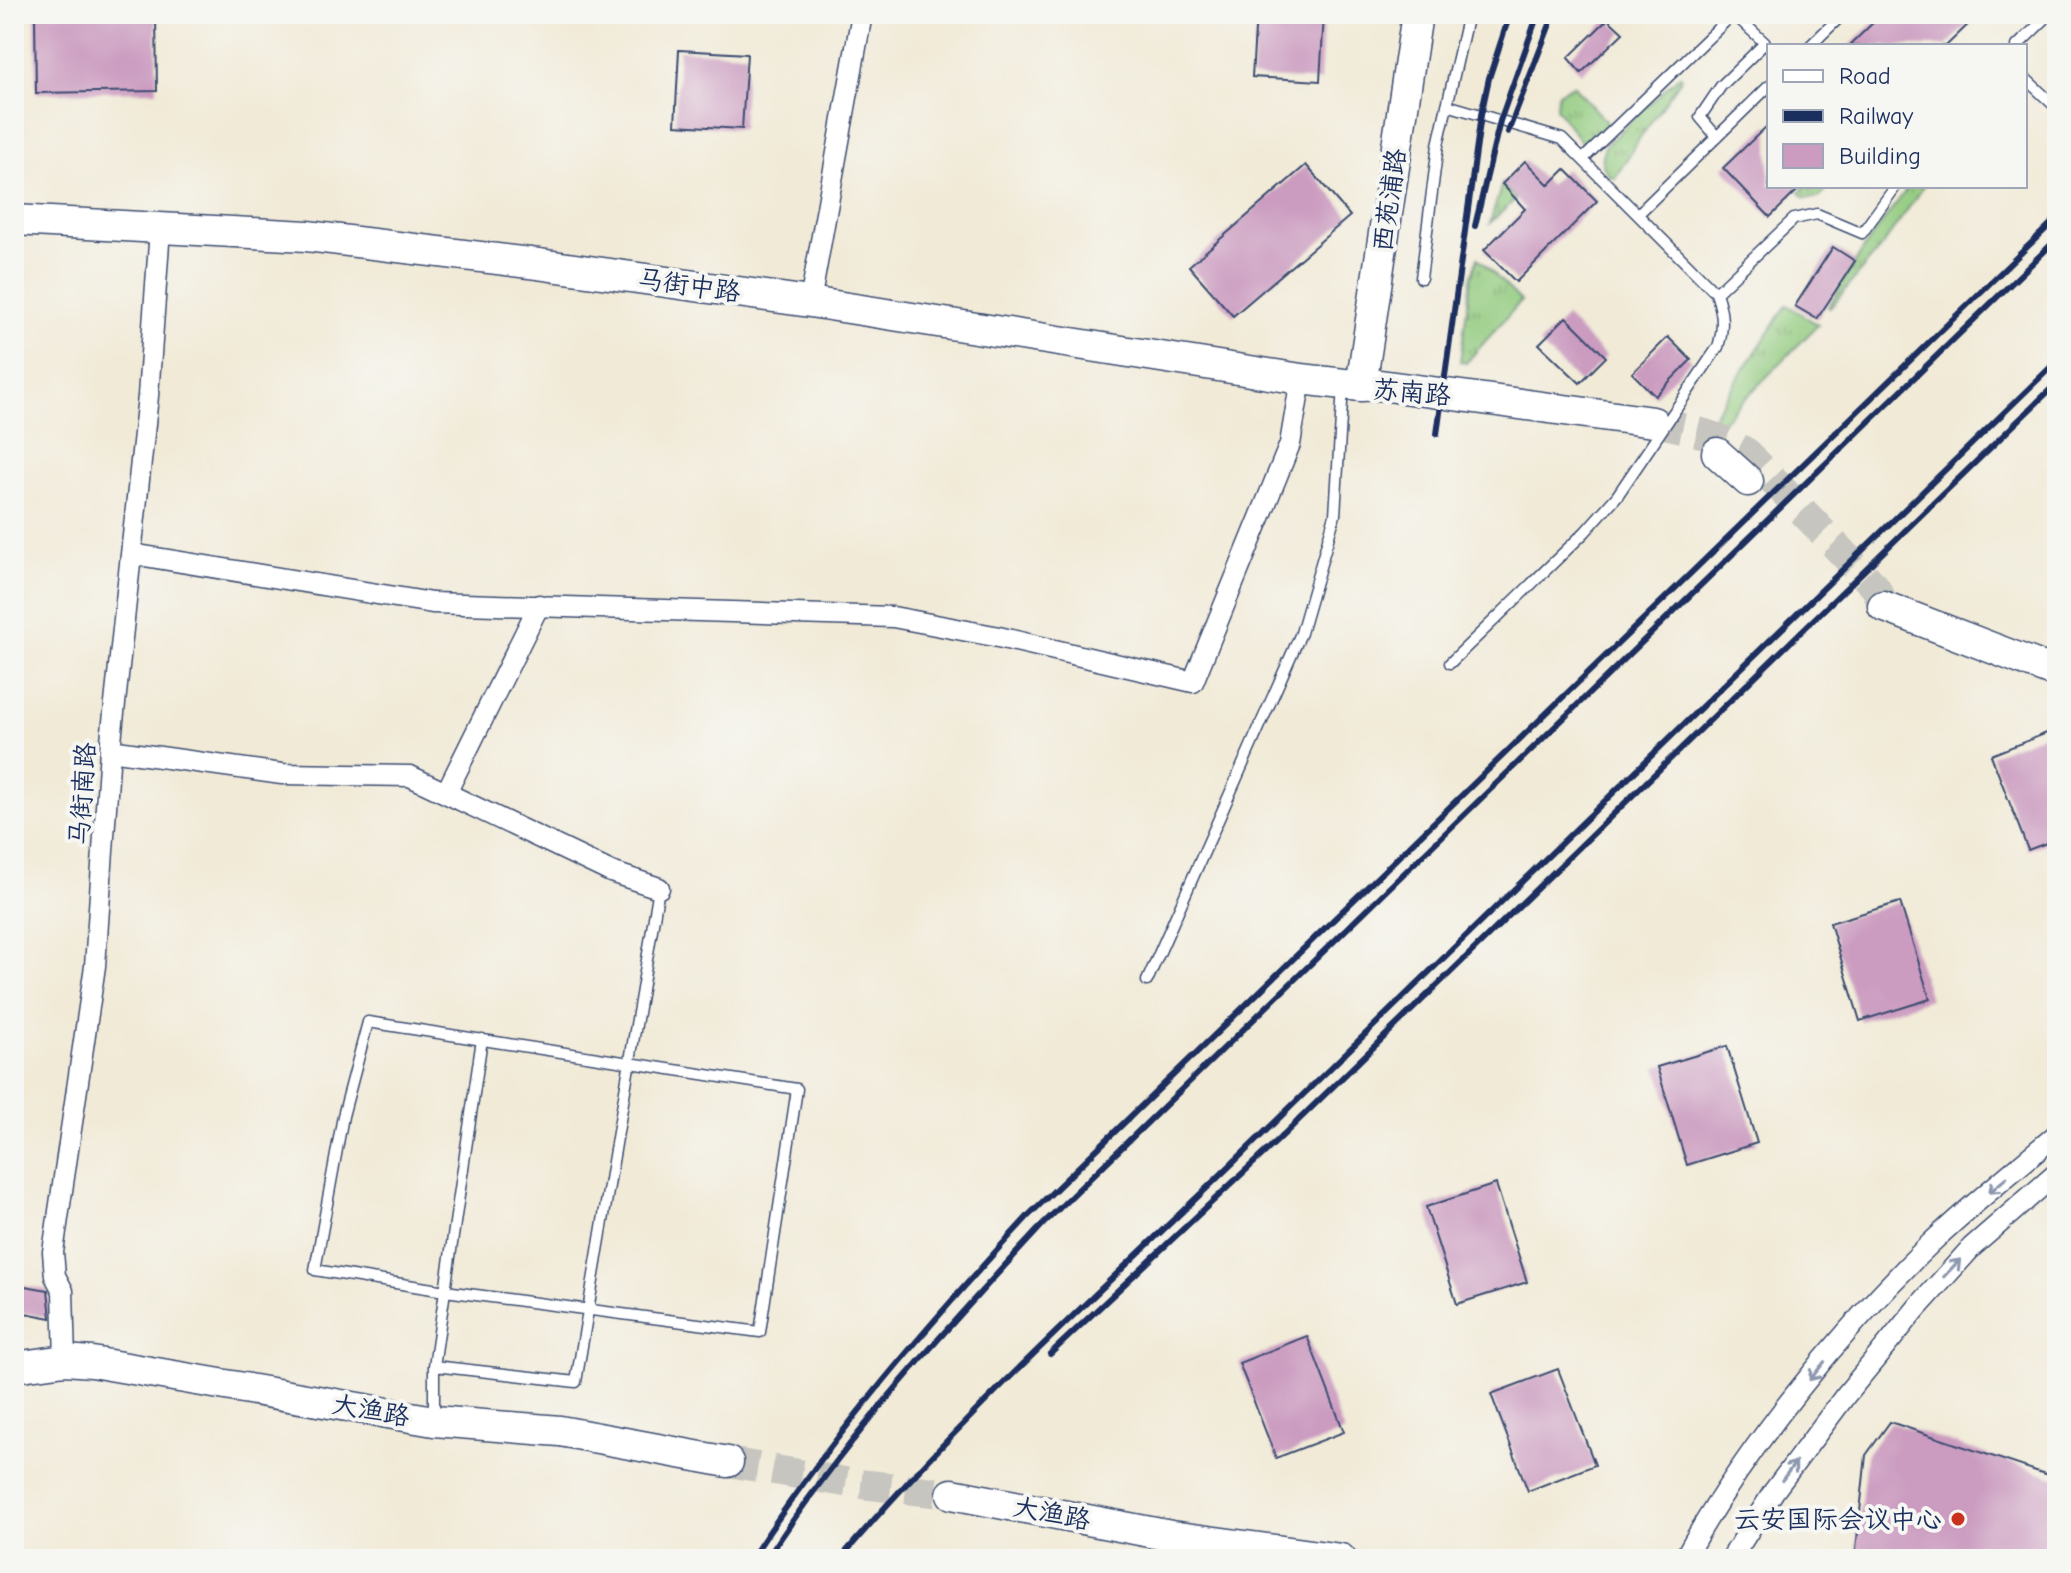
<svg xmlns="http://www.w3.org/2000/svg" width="2071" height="1573" viewBox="0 0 2071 1573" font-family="'Comic Neue','LXGW WenKai TC',sans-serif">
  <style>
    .grass { fill: url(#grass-tufts); stroke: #577d6e; stroke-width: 2 }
    .building { fill: #cb9bc0 }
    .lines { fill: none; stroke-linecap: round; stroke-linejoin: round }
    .secondary-tunnel { stroke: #c6c5bf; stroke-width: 30; stroke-dasharray: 30 15; stroke-linecap: butt }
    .lane-casing { stroke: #3b4b70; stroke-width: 13 }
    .street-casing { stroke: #3b4b70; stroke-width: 23 }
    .secondary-casing { stroke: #3b4b70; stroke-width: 33 }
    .lane { stroke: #fff; stroke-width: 10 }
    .street { stroke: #fff; stroke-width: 20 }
    .secondary { stroke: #fff; stroke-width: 30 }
    .rail { stroke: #1b2f5e; stroke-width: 6 }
    .oneway { stroke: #8d97ae }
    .poi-dot { fill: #c8321e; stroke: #f6f6f2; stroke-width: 3 }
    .labels { text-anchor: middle; stroke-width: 8; stroke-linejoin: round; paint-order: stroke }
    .street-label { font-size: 26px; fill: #1b2f5e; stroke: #f6f6f2 }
    .poi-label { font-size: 26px; fill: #1b2f5e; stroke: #f6f6f2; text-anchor: end }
  </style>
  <defs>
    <pattern id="grass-tufts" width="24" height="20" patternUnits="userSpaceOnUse" patternTransform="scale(2)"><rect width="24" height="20" fill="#93cb7f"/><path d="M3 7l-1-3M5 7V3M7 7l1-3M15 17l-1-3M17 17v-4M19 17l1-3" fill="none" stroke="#77a56b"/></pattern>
  </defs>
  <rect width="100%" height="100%" fill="#f6f6f2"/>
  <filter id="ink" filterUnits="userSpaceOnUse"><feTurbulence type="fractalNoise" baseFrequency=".0125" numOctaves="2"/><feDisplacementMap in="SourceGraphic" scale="16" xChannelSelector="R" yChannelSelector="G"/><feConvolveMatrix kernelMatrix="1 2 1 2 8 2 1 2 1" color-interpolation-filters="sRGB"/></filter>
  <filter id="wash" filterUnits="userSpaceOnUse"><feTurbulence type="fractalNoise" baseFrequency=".006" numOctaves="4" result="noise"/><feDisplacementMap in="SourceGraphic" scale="32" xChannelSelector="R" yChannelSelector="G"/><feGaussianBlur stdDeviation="1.8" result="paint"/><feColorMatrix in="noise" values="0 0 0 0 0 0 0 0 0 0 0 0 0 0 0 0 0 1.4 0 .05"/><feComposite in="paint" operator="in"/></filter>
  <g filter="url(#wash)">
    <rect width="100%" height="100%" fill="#f1ead7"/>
    <!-- grass -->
    <path class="grass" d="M1680 75 1682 78 1639 139 1615 178H1612C1602 167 1598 160 1606 145Z
      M1573 85 1607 123 1587 144 1582 143 1556 108 1558 93Z
      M1502 184 1516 199 1490 223Z
      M1805 186H1818L1825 192 1819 198H1805L1800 192Z
      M1909 186H1924L1882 246 1830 308 1828 307 1864 248Z
      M1478 258 1521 301 1466 363 1460 362 1471 277Z
      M1787 305 1818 325 1718 426 1710 421Z"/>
    <g id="blocks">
      <!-- building -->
      <path class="building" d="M35 14H156L157 91 36 93Z
        M1256 14H1324L1320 81 1252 77Z
        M1882 14H1979L1946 46H1849Z
        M1608 19 1623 33 1581 73 1568 58Z
        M679 50 747 54 742 129 675 125Z
        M1769 124V186H1802L1770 217 1723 168Z
        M1525 161 1549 185 1565 169 1597 201 1516 282 1484 250 1525 209 1502 184Z
        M1306 165 1350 216 1233 316 1189 266Z
        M1833 247 1855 261 1817 319 1795 306Z
        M1566 317 1606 357 1580 383 1539 344Z
        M1668 337 1691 360 1655 396 1632 373Z
        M2057 729V839L2028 850 1991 755Z
        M1900 902 1930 999 1860 1021 1830 923Z
        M1727 1046 1757 1143 1687 1165 1657 1067Z
        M1496 1184 1527 1282 1457 1304 1426 1207Z
        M14 1284 48 1290 51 1318 14 1311Z
        M1307 1336 1344 1432 1276 1458 1239 1363Z
        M1558 1369 1595 1465 1528 1491 1491 1394Z
        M1890 1422 2057 1478V1559H1855L1866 1455Z"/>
    </g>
  </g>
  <g filter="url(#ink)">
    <use href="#blocks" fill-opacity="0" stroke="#3b4b70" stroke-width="2"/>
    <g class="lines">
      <!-- secondary-tunnel -->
      <path class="secondary-tunnel" d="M1653 422C1687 429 1717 434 1747 453L1876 588 1883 606
        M728 1462 851 1483 952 1494"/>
      <defs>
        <path id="lane" d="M1810 46 1843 14
          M2017 46 2050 14
          M2025 78 2057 108
          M1447 105 1562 139 1716 293C1723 313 1724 327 1718 347L1617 496 1585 532 1450 663
          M1717 137 1700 117 1721 86 1765 43 1734 14
          M1583 159 1733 14
          M1638 214 1769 86
          M1421 278 1438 145 1468 14
          M1716 293 1794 219 1817 214 1862 233 1896 186
          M1147 981 1301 633 1335 515 1343 386
          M368 1022 797 1089 760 1332 445 1291 315 1270 343 1116Z
          M434 1366 576 1382 659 888
          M434 1419V1366L482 1039"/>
        <path id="street" d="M810 302 862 14
          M132 554 432 603 893 617 994 636 1193 682 1290 444 1301 379
          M110 750 282 774 410 776 611 872 659 888
          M446 793 539 605
          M65 1360 63 1291 55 1276 53 1252 95 966 110 750 148 396 160 229
          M1684 1559C1744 1450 1843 1328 1932 1242 1972 1204 2015 1170 2057 1134
          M1731 1559 1774 1491 1845 1396 1917 1308 1972 1247 2057 1173"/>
        <path id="secondary" d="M14 220 307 236 538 264 810 302 1301 379 1361 386 1380 385 1653 422
          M1361 386 1417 14
          M1717 453 1748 481
          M1883 606 2057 673
          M14 1367 65 1360 92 1362 434 1421 560 1431 728 1462
          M952 1494 1171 1536 1341 1559"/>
      </defs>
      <!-- lane casing -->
      <use href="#lane" class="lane-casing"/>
      <!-- street casing -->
      <use href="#street" class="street-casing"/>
      <!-- secondary casing -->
      <use href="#secondary" class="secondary-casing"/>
      <!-- lane -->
      <use href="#lane" class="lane"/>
      <!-- street -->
      <use href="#street" class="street"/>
      <!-- secondary -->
      <use href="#secondary" class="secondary"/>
      <!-- rail -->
      <path class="rail" d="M1508 132 1554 14
        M1475 226 1500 121 1538 14
        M1437 434 1481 115 1489 78 1510 14
        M1050 1354 1278 1140 2057 383
        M751 1559C832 1435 929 1324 1029 1215L2057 218
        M767 1559C846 1437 946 1329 1045 1222L2057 239
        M840 1559C962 1414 1103 1289 1239 1157 1511 891 1784 626 2057 361"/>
    </g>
    <!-- one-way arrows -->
    <defs><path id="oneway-shaft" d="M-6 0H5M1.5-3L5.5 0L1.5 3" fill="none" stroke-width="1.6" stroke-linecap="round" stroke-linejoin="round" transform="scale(2)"/></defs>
    <g class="oneway">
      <use href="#oneway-shaft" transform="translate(1998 1185) rotate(139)"/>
      <use href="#oneway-shaft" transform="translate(1952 1268) rotate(-47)"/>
      <use href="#oneway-shaft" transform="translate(1817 1371) rotate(129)"/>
      <use href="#oneway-shaft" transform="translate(1789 1471) rotate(-53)"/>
    </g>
  </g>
  <!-- markers -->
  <circle class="poi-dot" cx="1958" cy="1519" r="8"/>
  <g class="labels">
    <!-- street labels -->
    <g class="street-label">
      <text transform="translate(1389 200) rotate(-82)" y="9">西苑浦路</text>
      <text transform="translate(689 285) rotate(8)" y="9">马街中路</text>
      <text transform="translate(1412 392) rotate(5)" y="9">苏南路</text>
      <text transform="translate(82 794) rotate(-86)" y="9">马街南路</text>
      <text transform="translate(371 1410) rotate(10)" y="9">大渔路</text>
      <text transform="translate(1052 1513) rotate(11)" y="9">大渔路</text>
    </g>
    <!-- poi labels -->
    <g class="poi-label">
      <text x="1942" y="1528">云安国际会议中心</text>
    </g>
  </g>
  <!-- margin -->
  <rect width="2071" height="1573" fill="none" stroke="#f6f6f2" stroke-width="48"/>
  <!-- legend -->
  <rect x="1767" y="44" width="260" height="144" fill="#f6f6f2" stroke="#9ea6b7" stroke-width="2"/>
  <rect x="1783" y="70" width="40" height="12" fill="#ffffff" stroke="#9ea6b7" stroke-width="2"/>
  <text x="1839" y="84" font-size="24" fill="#1b2f5e">Road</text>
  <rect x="1783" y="110" width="40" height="12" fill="#1b2f5e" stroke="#9ea6b7" stroke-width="2"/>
  <text x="1839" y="124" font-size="24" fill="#1b2f5e">Railway</text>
  <rect x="1783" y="144" width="40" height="24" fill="#cb9bc0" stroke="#9ea6b7" stroke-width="2"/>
  <text x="1839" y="164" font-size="24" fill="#1b2f5e">Building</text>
</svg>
